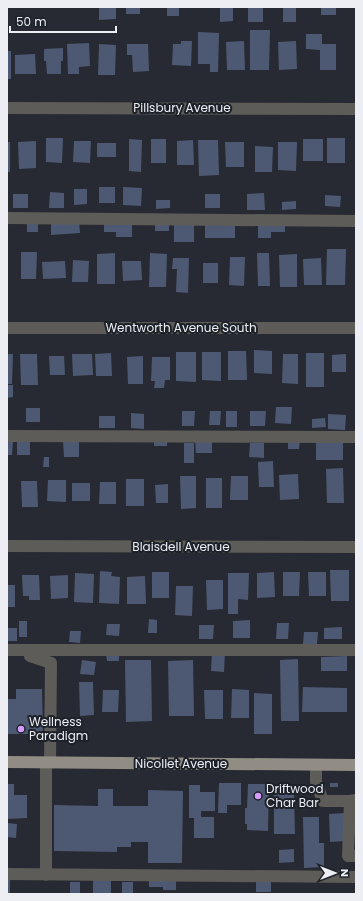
<svg xmlns="http://www.w3.org/2000/svg" width="363" height="901" viewBox="0 0 363 901" font-family="Poppins,sans-serif">
  <style>
    .building { fill: #4d5973 }
    .lines { fill: none; stroke-linecap: round; stroke-linejoin: round }
    .minor { stroke: #5e5c58; stroke-width: 12 }
    .major { stroke: #918d85; stroke-width: 12 }
    .poi-dot { fill: #d39cfd; stroke: #1d2128; stroke-width: 1.5 }
    .labels { text-anchor: middle; stroke-width: 4; stroke-linejoin: round; paint-order: stroke }
    .street-label { font-size: 12px; fill: #eceef4; stroke: #1d2128 }
    .poi-label { font-size: 12px; fill: #eceef4; stroke: #1d2128; text-anchor: start }
  </style>
  <rect width="100%" height="100%" fill="#272a32"/>
  <!-- building -->
  <path class="building" d="M99 7H116V19L99 20Z
    M126 7H140V14H126Z
    M167 7H179V16H167Z
    M220 7H233V21L220 22Z
    M248 7H263V22H248Z
    M283 7H296V22H283Z
    M321 7H336V15H321Z
    M250 30H270L269 70H250Z
    M198 32 219 33 218 72H210V64H198Z
    M306 34H322V44H336V70H320V50L306 49Z
    M181 41H192L191 66 172 65 173 44H181Z
    M244 41 245 70H227L226 42Z
    M296 41 297 69 279 70 278 42Z
    M89 43 90 66 79 67V74H68L67 44Z
    M99 44 116 45 115 75H98Z
    M127 44H148L149 71 133 72 132 55H127Z
    M63 48V61H61V74H47L46 61H44V49Z
    M7 51H11V79H7Z
    M35 54 36 74H15V55Z
    M46 138H63L62 163 46 162Z
    M327 138H345V163H327Z
    M129 139 142 140 141 172 129 171Z
    M151 139H166V163H151Z
    M303 139H323V161H303Z
    M193 140 194 165H177V141Z
    M198 140H218L219 175 199 176Z
    M36 141V168L19 169 18 142Z
    M74 141H91L90 163 73 162Z
    M7 142H10V172H7Z
    M225 142H244V167H226Z
    M278 142H297L296 171 278 170Z
    M97 143H116V157H97Z
    M255 146 273 147 272 172H255Z
    M99 187H115V203H99Z
    M123 187 142 188 141 206 123 205Z
    M74 189H87V204L74 205Z
    M50 192 64 193V208H49Z
    M264 193 265 210H247V194Z
    M13 194H28V208H13Z
    M205 194H220V208H205Z
    M325 195 341 196 340 207 325 206Z
    M156 200H170V208L156 209Z
    M296 201V209L282 210V202Z
    M79 220 80 233 51 235V221Z
    M104 220 132 221V237H116V232H104Z
    M27 221H38V232H27Z
    M194 221V242H174V222Z
    M205 221 235 223V238H205Z
    M155 222H169V231H155Z
    M285 222V232H271V238H258V223Z
    M327 249H346L345 285H326Z
    M21 252H37L36 279H21Z
    M115 253V284H97V254Z
    M150 253 167 254 166 287H149Z
    M257 253H269L270 286H258Z
    M297 254V287H280L279 255Z
    M230 257H245L244 286 229 285Z
    M173 258H189L188 293 176 292 177 269H172Z
    M321 258 322 285H304L303 259Z
    M73 260 89 261 88 282H72Z
    M65 261 66 278 43 279 42 262Z
    M122 261H141L142 280 123 281Z
    M203 263H218V283H203Z
    M254 350 272 351V374L254 373Z
    M228 351H246L247 380H228Z
    M176 352H196V382L176 381Z
    M202 352H221V381L202 380Z
    M111 353 112 376H96L95 354Z
    M306 353H324V387H306Z
    M7 354H13L12 384H7Z
    M20 354H37L38 385H21Z
    M72 354H92L93 375 73 376Z
    M283 354H298V384L282 383Z
    M346 354V372H332V355Z
    M49 356H64L65 375H50Z
    M143 356V384H128L127 357Z
    M152 357H170V380H165L164 388H154L155 381H151Z
    M7 385H13V397L7 398Z
    M276 407H292L291 424 275 423Z
    M26 408H40V422H26Z
    M182 411H195L194 426H182Z
    M210 411H221L220 425H209Z
    M226 411H237V427H226Z
    M250 411H266L265 426H250Z
    M131 413 144 414V429L131 428Z
    M328 414 346 415 345 430 328 429Z
    M99 416H115V428H99Z
    M325 418 326 427 312 428V419Z
    M17 438H30V455H17Z
    M154 438H167V446H154Z
    M195 439H212V453H196Z
    M63 440H79V457H64Z
    M288 440H300L299 449H288Z
    M316 440H343V460H316Z
    M7 441H13L12 455H7Z
    M184 443H194V463H184Z
    M250 443H264V458L249 457Z
    M44 457H49V467H43Z
    M273 461 274 487H259L258 462Z
    M343 468 344 503H327L326 469Z
    M298 474 299 499 280 500 279 475Z
    M180 476H196V508L181 509Z
    M231 476H248V500H230Z
    M206 478H222V508H206Z
    M126 479H144V506H126Z
    M48 480H66V502L47 501Z
    M21 481H37L38 507H22Z
    M100 482H116V504H99Z
    M72 483H90V501H72Z
    M168 484V503H156L155 485Z
    M330 570H349V601H331Z
    M100 571 112 572 111 576 120 577 119 604 99 603Z
    M152 572H169V598H152Z
    M274 572 275 597 257 598V573Z
    M283 572H300L299 596H283Z
    M308 572H326V596H309Z
    M75 573 94 574 93 603 74 602Z
    M228 573H249L248 600 238 599V614H228Z
    M22 575H39L40 600H29V596H23Z
    M68 575V598L51 599 50 576Z
    M145 576 146 604H127V577Z
    M206 580H223V609L207 610Z
    M7 585H15V607H7Z
    M176 586H193L192 616 175 615Z
    M149 619 157 620V633H148Z
    M250 620V638H233V621Z
    M19 621H27V637H19Z
    M277 623H289L288 639H276Z
    M107 624H120L119 636 106 635Z
    M199 625H214L213 639H199Z
    M342 627V639H324V628Z
    M7 628H17V641H7Z
    M70 631H81L80 643 69 642Z
    M304 632H318L317 644H303Z
    M212 652H225L224 672 211 671Z
    M106 653H119V661H107Z
    M347 656V671H321V657Z
    M298 659 299 721H281L280 660Z
    M82 660 96 662 94 675 80 674Z
    M125 660H151L152 721 126 722Z
    M193 660 194 716H169L168 661Z
    M79 682H93L94 715 80 716Z
    M303 687 347 688V712H302Z
    M16 689H42L43 734H7V699H16Z
    M232 689 249 690V718H231Z
    M103 690H119L118 712H102Z
    M204 690H223V719H205Z
    M254 693 272 694V734H254Z
    M219 783H241V805H227V813H218Z
    M330 783H338V787H330Z
    M7 784H14V795H27V818L7 819Z
    M248 784H269L268 831 247 830V824H245V808H247Z
    M189 785H200V792H215V811H201V817H214V838H194V818H189Z
    M98 789H113V806H148V790L183 791 182 863H148V842H131V847H117V852L54 851V805L98 806Z
    M274 792H294L295 834H274Z
    M345 813 346 841 330 842 329 814Z
    M303 817H319V843H324V867L304 868Z
    M7 823 17 824 16 838 7 837Z
    M294 849V862L279 863V850Z
    M93 876H111V894H93Z
    M149 877H176V890H163V887H149Z
    M256 877H271V892H256Z
    M7 879H10V893H7Z
    M70 882H80V894H70Z
    M122 882H133V894H122Z"/>
  <g class="lines">
    <!-- minor -->
    <path class="minor" d="M7 108 356 109
      M7 218 356 221
      M7 328H356
      M7 436 356 437
      M7 546 356 547
      M7 650H356
      M30 650V656L51 663 50 763
      M316 765V782L323 801H350
      M356 800 350 801 348 856H356
      M7 874 356 877
      M46 875V763"/>
    <!-- major -->
    <path class="major" d="M7 762 356 765"/>
  </g>
  <!-- markers -->
  <g class="poi-dot">
    <circle cx="21" cy="729" r="4"/>
    <circle cx="258" cy="796" r="4"/>
  </g>
  <g class="labels">
    <!-- street labels -->
    <g class="street-label">
      <text x="182" y="112">Pillsbury Avenue</text>
      <text x="181" y="332">Wentworth Avenue South</text>
      <text x="181" y="551">Blaisdell Avenue</text>
      <text x="181" y="768">Nicollet Avenue</text>
    </g>
    <!-- poi labels -->
    <g class="poi-label">
      <text x="29" y="726">Wellness<tspan x="29" dy="14">Paradigm</tspan></text>
      <text x="266" y="793">Driftwood<tspan x="266" dy="14">Char Bar</tspan></text>
    </g>
  </g>
  <!-- border -->
  <rect width="363" height="901" fill="none" stroke="#eceef4" stroke-width="16"/>
  <!-- north arrow -->
  <g transform="translate(335 873) rotate(90)" stroke="#1d2128" stroke-width="3" paint-order="stroke">
  <path d="M0-3L7 15L0 10L-7 15Z" fill="#eceef4"/>
  <text y="-6" font-size="11" font-weight="bold" text-anchor="middle" fill="#eceef4">N</text>
  </g>
  <!-- scale -->
  <path d="M10 26v6h106v-6" fill="none" stroke="#eceef4" stroke-width="2"/>
  <text x="16" y="26" font-size="12" fill="#eceef4" stroke="#1d2128" stroke-width="3" paint-order="stroke">50 m</text>
</svg>
